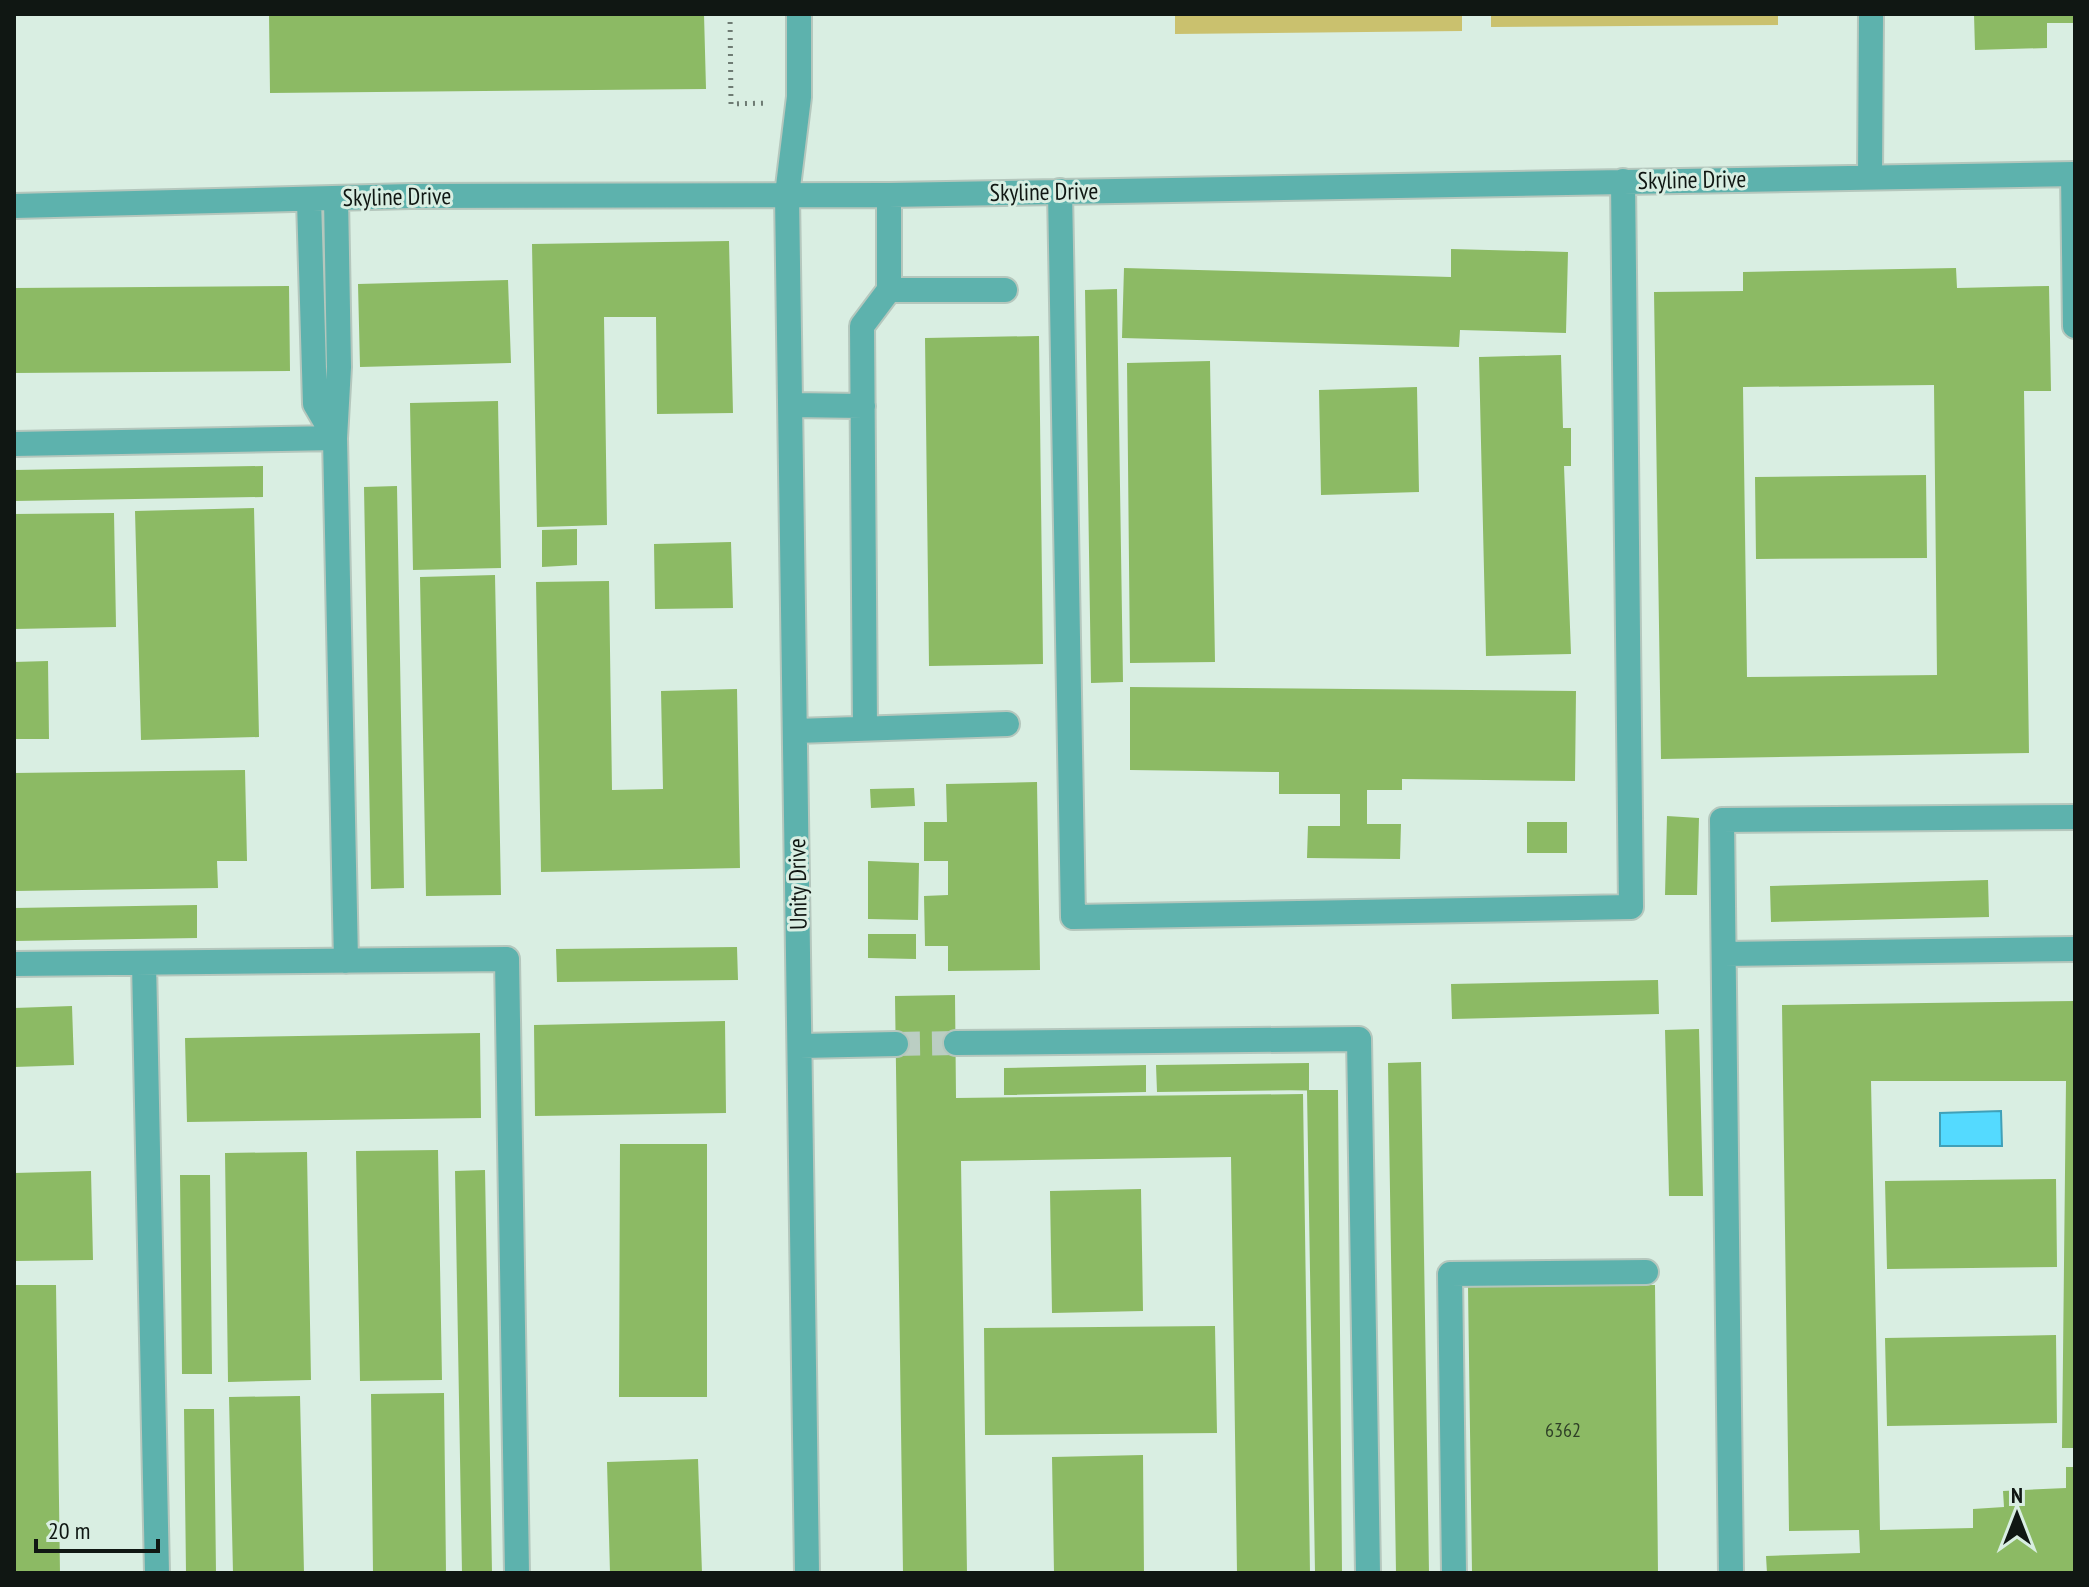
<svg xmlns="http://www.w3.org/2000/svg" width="2089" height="1587" viewBox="0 0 2089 1587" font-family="'PT Sans Narrow',sans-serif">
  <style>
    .green { fill: #cac16e }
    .water { fill: #54daff; stroke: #40a0b8; stroke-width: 2 }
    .building { fill: #8cba64; fill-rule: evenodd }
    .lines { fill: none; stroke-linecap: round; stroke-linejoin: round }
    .minor-tunnel { stroke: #bbcec3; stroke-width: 24; stroke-dasharray: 24 12; stroke-linecap: butt }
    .minor-casing { stroke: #b5c7bd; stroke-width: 28 }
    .path { stroke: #6e7b73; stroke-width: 5; stroke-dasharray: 2 6; stroke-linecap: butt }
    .minor { stroke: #5db2ad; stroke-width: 24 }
    .labels { text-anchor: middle; stroke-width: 6; stroke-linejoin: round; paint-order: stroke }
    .number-label { font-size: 20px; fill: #2f4027 }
    .street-label { font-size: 24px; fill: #101713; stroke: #d9eee2 }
  </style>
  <rect width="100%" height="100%" fill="#d9eee2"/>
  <!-- green -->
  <path class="green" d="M1175 14H1462V31L1175 34Z
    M1491 14H1778V25L1491 27Z"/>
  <!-- water -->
  <path class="water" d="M2001 1111 2002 1146H1940V1113Z"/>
  <!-- building -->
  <path class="building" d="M269 14H704L706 89 270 93Z
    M1974 14H2075V23H2047V48L1975 50Z
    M729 241 733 413 657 414 656 317H604L607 525 537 527 532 244Z
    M1451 249 1568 252 1566 333 1460 330 1459 347 1122 338 1124 268 1451 277Z
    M1956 268 1957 288 2049 286 2051 391H2024L2029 753 1661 759 1654 292 1743 291V272ZM1934 385 1937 675 1747 677 1743 387Z
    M508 280 511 363 360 367 358 284Z
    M289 286 290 371 14 373V288Z
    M1117 289 1123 682 1091 683 1085 290Z
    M1039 336 1043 664 929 666 925 338Z
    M1561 355 1563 428H1571V466H1564L1571 654 1486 656 1479 357Z
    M1210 361 1215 662 1130 663 1127 363Z
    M1417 387 1419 492 1321 495 1319 390Z
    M498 401 501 568 413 570 410 403Z
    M263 466V497L14 501V470Z
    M1926 475 1927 558 1756 559 1755 477Z
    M397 486 404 888 371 889 364 487Z
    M254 508 259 737 141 740 135 511Z
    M114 513 116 627 14 629V514Z
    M577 529V565L542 567V530Z
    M731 542 733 608 655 609 654 544Z
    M495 575 501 895 426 896 420 577Z
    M609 581 612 790 663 789 661 691 737 689 740 868 541 872 536 582Z
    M48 661 49 739H14V662Z
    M1130 687 1576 691 1575 781 1402 779V790H1367V824H1401L1400 859 1307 858 1308 826H1340V794H1279V772L1130 770Z
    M245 770 247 861H217L218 888 14 891V773Z
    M1037 782 1040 970 948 971V946H925L924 896 948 895V861H924V822H947L946 784Z
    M914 788 915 806 871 808 870 789Z
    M1667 816 1699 818 1697 895H1665Z
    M1527 822H1567V853H1527Z
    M868 861 919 863 918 920 868 919Z
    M1988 880 1989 917 1771 922 1770 886Z
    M197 905V938L14 941V908Z
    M868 934H916V959L868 958Z
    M737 947 738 980 557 982 556 949Z
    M1658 980 1659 1014 1452 1019 1451 984Z
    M955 995 956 1098 1303 1094 1310 1573H1237L1231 1157 961 1161 967 1573H903L895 996Z
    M2075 1001V1448H2062L2066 1081H1871L1880 1530 1973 1528V1509L2004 1507 2003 1491 2066 1488V1467H2075V1573H1767L1766 1556 1860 1553 1859 1530 1789 1531 1782 1005Z
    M72 1006 74 1065 14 1067V1008Z
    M725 1021 726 1113 535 1116 534 1025Z
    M1699 1029 1703 1196H1669L1665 1030Z
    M480 1033 481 1118 187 1122 185 1038Z
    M1421 1062 1429 1573H1396L1388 1063Z
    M1309 1063V1090L1157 1092 1156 1065Z
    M1146 1065V1092L1004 1095V1068Z
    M1307 1090H1338L1342 1573H1315Z
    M620 1144H707V1397H619Z
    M438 1150 442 1380 360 1381 356 1151Z
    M307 1152 311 1380 228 1382 225 1153Z
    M485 1170 492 1573H462L455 1171Z
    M91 1171 93 1260 14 1261V1173Z
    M180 1175H210L212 1374H182Z
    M2056 1179 2057 1267 1887 1269 1885 1181Z
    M1141 1189 1143 1311 1052 1313 1050 1191Z
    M14 1285H56L60 1573H14Z
    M1655 1285 1658 1573H1472L1468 1287Z
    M1215 1326 1217 1433 985 1435 984 1328Z
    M2056 1335 2057 1423 1887 1426 1885 1338Z
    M444 1393 446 1573H373L371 1394Z
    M300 1396 304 1573H233L229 1397Z
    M184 1409H214L216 1573H186Z
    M1143 1455 1144 1573H1054L1052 1457Z
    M698 1459 702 1573H610L607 1462Z"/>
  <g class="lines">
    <!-- minor-tunnel -->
    <path class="minor-tunnel" d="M896 1044 956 1043"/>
    <defs>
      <path id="minor" d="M799 14V97L787 195 807 1573
        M2073 174 2075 326
        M1870 177 1871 14
        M1060 191 1073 917 1631 907 1623 181
        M336 198 339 367 335 438 346 961
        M309 200 315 404 335 438
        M14 206 411 196 889 195 2075 174
        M889 290H1005
        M791 405 863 406
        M14 444 335 438
        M865 728 862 326 889 290V195
        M796 731 1007 724
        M1724 954 2075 949
        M144 963 157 1573
        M14 964 507 959 517 1573
        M956 1043 1359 1039 1368 1573
        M800 1046 896 1044
        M1454 1573 1450 1274 1646 1272
        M1731 1573 1722 820 2075 817"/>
    </defs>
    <!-- minor casing -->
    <use href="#minor" class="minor-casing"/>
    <!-- path -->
    <path class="path" d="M730 14 731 104 768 103"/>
    <!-- minor -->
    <use href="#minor" class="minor"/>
  </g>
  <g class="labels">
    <!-- number labels -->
    <g class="number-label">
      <text x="1563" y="1437">6362</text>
    </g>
    <!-- street labels -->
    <g class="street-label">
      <text transform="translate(1692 180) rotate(-1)" y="8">Skyline Drive</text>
      <text transform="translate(1044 192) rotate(-1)" y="8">Skyline Drive</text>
      <text transform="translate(397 197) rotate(-1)" y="8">Skyline Drive</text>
      <text transform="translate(798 884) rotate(-91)" y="8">Unity Drive</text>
    </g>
  </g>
  <!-- border -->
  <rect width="2089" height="1587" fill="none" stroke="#101713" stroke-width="32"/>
  <!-- north arrow -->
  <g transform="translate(2017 1515)" stroke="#d9eee2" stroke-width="6" paint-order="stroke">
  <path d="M0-6L14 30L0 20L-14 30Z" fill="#101713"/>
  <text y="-12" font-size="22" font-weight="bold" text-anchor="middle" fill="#101713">N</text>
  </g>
  <!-- scale -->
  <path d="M36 1539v12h122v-12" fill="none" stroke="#101713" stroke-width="4"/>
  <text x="48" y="1539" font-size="24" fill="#101713" stroke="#d9eee2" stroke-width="6" paint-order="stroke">20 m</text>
</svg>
